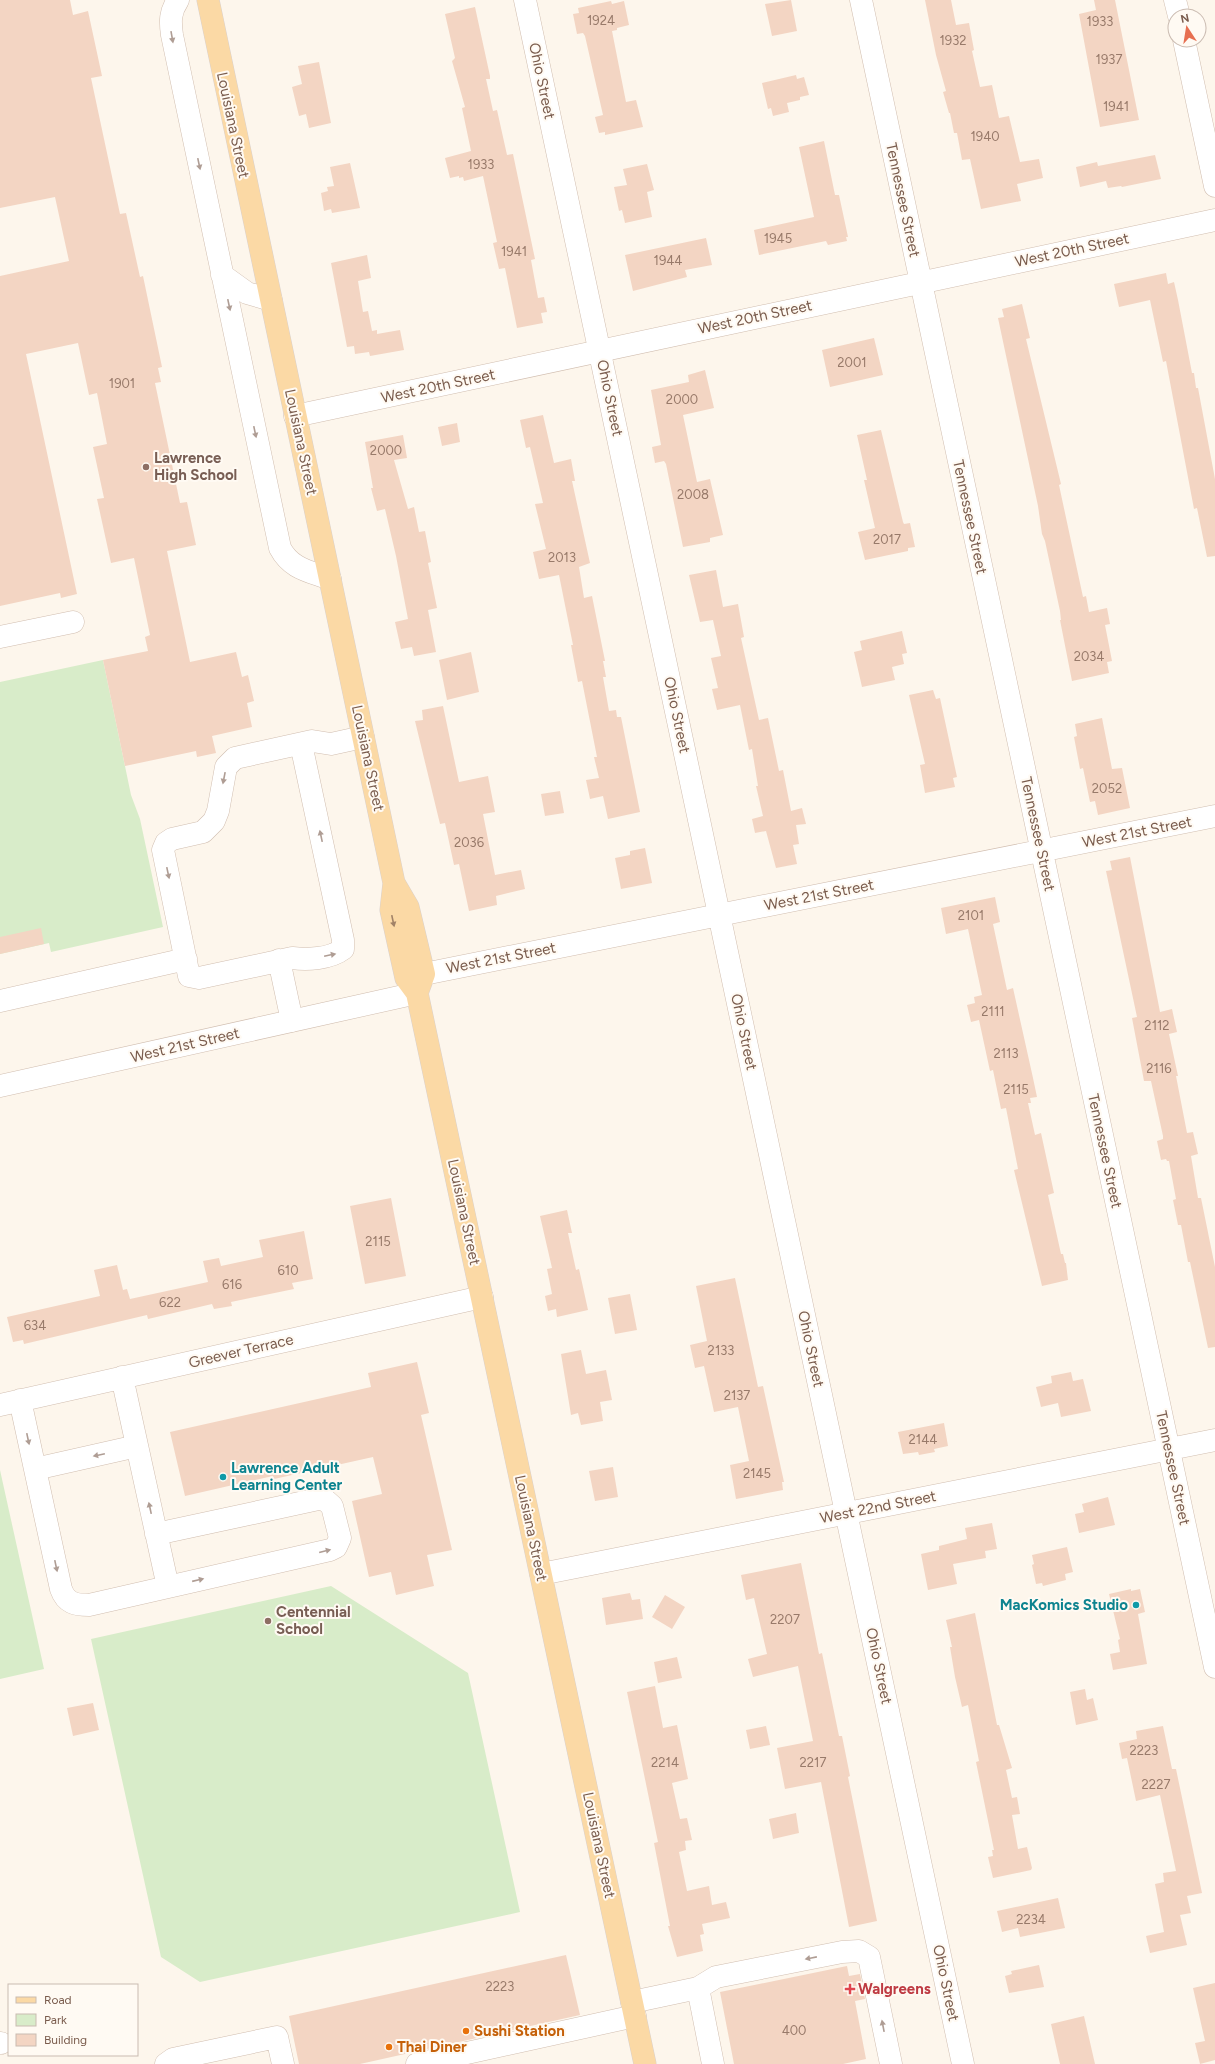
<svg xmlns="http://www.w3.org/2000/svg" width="1215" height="2064" viewBox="0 0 1215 2064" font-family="Figtree,sans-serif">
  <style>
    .green { fill: #d8ecc9 }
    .building { fill: #f3d5c3 }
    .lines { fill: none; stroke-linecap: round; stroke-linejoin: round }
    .minor-casing { stroke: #d1beb0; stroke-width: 23 }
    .major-casing { stroke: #dad1cd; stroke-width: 23 }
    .minor { stroke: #fff; stroke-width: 22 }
    .major { stroke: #fbd9a5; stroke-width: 22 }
    .oneway { fill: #af9d94 }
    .oneway2 { fill: #a18267 }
    .education-dot { fill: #8d6e63; stroke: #fffaf3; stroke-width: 1.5 }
    .culture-dot { fill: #0f9aa8; stroke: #fffaf3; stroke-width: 1.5 }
    .health-dot { fill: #e0444e; stroke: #fffaf3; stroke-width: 1.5 }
    .food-dot { fill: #e8710a; stroke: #fffaf3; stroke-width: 1.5 }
    .labels { text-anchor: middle; stroke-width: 4; stroke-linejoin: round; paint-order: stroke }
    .number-label { font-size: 13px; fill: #987a6a }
    .street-label { font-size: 15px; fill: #7a5c4d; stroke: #fffaf3 }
    .education-label { font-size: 15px; font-weight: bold; fill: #785e54; stroke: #fffaf3; text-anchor: start }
    .culture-label { font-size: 15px; font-weight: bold; fill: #0d838f; stroke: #fffaf3; text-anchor: start }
    .health-label { font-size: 15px; font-weight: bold; fill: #be3a42; stroke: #fffaf3; text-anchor: start }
    .food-label { font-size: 15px; font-weight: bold; fill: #c56008; stroke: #fffaf3; text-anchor: start }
  </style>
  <rect width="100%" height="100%" fill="#fdf6ec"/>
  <!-- green -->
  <path class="green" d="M103 660 131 795 140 819 163 927 51 952 49 943 0 954V682Z
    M0 1470 44 1669 0 1679Z
    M331 1586 468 1673 520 1912 200 1982 161 1957 91 1639Z"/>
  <!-- building -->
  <path class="building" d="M0 0H70L73 15 88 11 102 76 91 78 120 214 126 213 140 277 143 276 162 367 158 368 161 382 155 383 180 503 187 502 196 545 167 551 190 662 236 652 242 677 248 675 254 701 247 703 252 727 212 736 216 753 197 757 196 751 125 766 103 660 148 651 145 637 150 635 134 558 111 563 97 499 104 498 93 447 107 444 97 393 89 395 78 343 26 354 77 594 61 598 60 593 0 606V276L69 261 55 197 0 208Z
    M791 0 797 31 772 36 765 4Z
    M925 0H951L956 25 969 23 974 50 972 51 980 87 992 85 999 118 1009 116 1020 162 1039 159 1043 178 1017 184 1021 201 981 209 970 159 962 160 957 133H954L950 113H949L943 92 946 91 936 55Z
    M1094 0H1115L1139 120 1100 127 1079 14 1096 10Z
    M611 1 612 4 624 1 629 25 617 28V30L612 31 626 102 636 100 643 127 605 135V132L599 133 595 117 603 115 585 36 583 33 577 34 573 14 579 13 578 8Z
    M475 7 490 76V79H486L493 111 497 110 507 155 513 154 535 259 531 260 538 298 544 297 547 312 541 313 543 323 517 328 505 268 499 269 493 243 497 242 483 176 464 181 463 177 459 178V176L450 178 445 158 471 151 462 108 465 107 452 61 455 58 445 14Z
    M319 62 331 123 309 128 306 114 299 116 292 87 302 84 298 66Z
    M796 75 797 79 804 77 809 95 800 97V100L787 103 789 112 773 116 771 108 768 109 762 83Z
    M824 141 835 195H839L848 237H846L847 241 828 245 826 241 759 255 754 230 814 217 799 147Z
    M1155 155 1161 179 1122 187 1121 186 1108 188 1106 181 1080 187 1076 167 1097 162 1098 166Z
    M350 163 360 208 332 213 331 209 324 211 321 193 328 191 327 187 334 186 330 167Z
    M647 164 654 190 647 192 652 217 625 223 622 210 619 211 614 187 627 185 623 169Z
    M706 238 712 265 685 270 687 277 633 291 625 255Z
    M367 255 371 278 358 281 363 312 368 311 372 331 377 330V334L400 330 404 350 370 356 369 352 355 354 354 346 347 347 331 263Z
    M1166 273 1168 284 1174 282 1178 300 1192 373H1194L1196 388H1198L1215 479V556L1207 557 1197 508 1194 509 1166 361 1163 362 1150 300 1119 307 1114 284Z
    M1022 304 1030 338 1026 339 1061 484 1059 485 1083 597 1086 596 1089 612 1107 608 1110 624 1105 625 1112 661 1107 662 1109 673 1072 681 1060 620H1061L1060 611 1045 541 1042 534 1038 506 998 318 1004 317 1002 309Z
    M874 338 883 375 830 387 822 350Z
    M705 370 714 408 683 415 697 482 710 479 723 535 710 538V542L683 547 666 464 664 461 655 463 652 447 661 445 651 390 689 382 688 375Z
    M543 415 554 463 571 459 575 481H572L590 563 579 567 584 598 592 596 605 661H603L606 677H603L609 711 616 710 617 717H621L640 812 608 819 603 796 590 799 586 780 599 778 594 757H597L582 681 578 682 571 645H573L559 575 539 579 533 552 546 549 535 504 543 503 530 447 526 448 520 420Z
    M457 423 460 442 442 446 438 427Z
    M881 430 903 522 904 524 910 523 915 547 908 548V551L865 560 858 532 875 528 864 480H867L857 435Z
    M403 435 407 458 394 460 408 509 414 507 419 532 425 531 431 562 428 563 437 608 428 610 436 652 414 656 412 647 401 649 395 622 408 619 396 556 385 509 377 511 371 488H373L365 442Z
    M716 570 723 607 738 604 744 637 741 638 759 720 768 718 779 771 783 770 791 811 802 808 806 824 796 825 799 844 793 845 797 864 776 868 766 831 755 833 752 819 763 816 756 786H758L752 749 749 750 740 705 717 710 712 689 718 688 711 658 721 656 713 620 700 622 689 575Z
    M902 631 907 653 902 654 904 664 892 667 895 680 862 687 854 652 862 650 860 641Z
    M471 652 479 692 447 700 439 660Z
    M933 690 936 699 940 698 957 777 953 778 955 787 925 793 920 765 925 764 909 695Z
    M443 706 459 782 488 776 495 812 483 814 495 875 521 870 525 889 496 896 497 905 469 911 459 864 454 865 445 823 440 824 415 721 423 720 422 710Z
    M1102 718 1112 769 1122 768 1130 808 1098 815 1095 801 1090 802 1083 768 1080 769 1074 737 1077 736 1075 724Z
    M560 791 564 813 545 816 541 794Z
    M645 848 652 883 621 889 615 858 630 855V851Z
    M1130 857 1160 1012 1172 1009 1177 1032 1169 1034 1178 1076H1176L1187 1133 1193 1132 1198 1154 1191 1156 1198 1198H1201L1215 1267V1347L1208 1348 1190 1262H1188L1181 1225H1178L1173 1200 1176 1199 1169 1161H1167L1166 1159 1161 1160 1157 1141 1163 1139V1136L1151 1081H1144L1132 1018 1137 1017 1106 871 1112 870 1110 861Z
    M995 897 1000 922 993 924 1007 990 1013 988 1033 1078 1037 1097 1030 1098 1031 1103H1028L1035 1135 1041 1133 1054 1193 1048 1195 1061 1254H1063L1065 1263H1066L1068 1280 1042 1286 1014 1170 1018 1169 1006 1108 1001 1109 993 1070 990 1071 979 1020 971 1022 967 1005 975 1003 974 997 982 995 968 929 946 934 941 908Z
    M41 928 44 944 0 954V937Z
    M391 1198 406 1276 365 1284 350 1206Z
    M567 1210 572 1233H568L576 1270 579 1269 588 1310 557 1317 556 1309 548 1311 545 1296 552 1294 547 1269 552 1268 540 1216Z
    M304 1231 313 1279 292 1283 294 1289 231 1302 232 1306 214 1309 212 1304 148 1319 147 1315 24 1344 23 1340 13 1342 7 1317 100 1296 94 1270 117 1265 123 1290 127 1289 130 1299 208 1282 203 1261 219 1258 221 1266 263 1257 259 1240Z
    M735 1278 758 1387 763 1386 784 1482H782L783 1490 736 1499 730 1465 749 1461 738 1407 714 1412 704 1366 695 1368 690 1345 707 1341 696 1286Z
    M630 1294 637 1330 615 1334 608 1298Z
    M581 1350 586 1374 606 1370 612 1400 600 1402 603 1421 581 1425 578 1413 571 1415 561 1354Z
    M417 1362 429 1413 421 1415 452 1550 427 1555 434 1586 396 1595 391 1572 369 1577 352 1501 382 1494 373 1457 274 1479 273 1476 185 1496 170 1432 371 1387 368 1373Z
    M1071 1372 1073 1381 1083 1379 1091 1411 1061 1417 1058 1403 1041 1407 1036 1387 1052 1383 1051 1376Z
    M944 1423 948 1446 934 1449 935 1452 919 1455 918 1452 903 1454 898 1432Z
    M613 1467 618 1497 595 1501 589 1471Z
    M1108 1497 1115 1525 1079 1533 1075 1514 1084 1512 1082 1504Z
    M992 1523 997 1549 985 1551 986 1558 953 1564 957 1584 928 1590 921 1554 939 1550V1546L967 1539 965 1528Z
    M1067 1547 1073 1572 1065 1574 1066 1580 1043 1586 1042 1583 1036 1584 1032 1565 1034 1564 1032 1555Z
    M801 1563 819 1654 822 1653 839 1736H842L850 1776 848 1777 877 1921 849 1927 821 1782 785 1789 777 1748 813 1741 798 1666 753 1677 748 1659 767 1654 754 1598 746 1600 741 1575Z
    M1131 1589V1591L1140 1589 1145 1612 1138 1614 1147 1664 1113 1670 1110 1654 1120 1652 1118 1640 1120 1639 1109 1594Z
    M630 1593 632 1600 640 1599 643 1619 606 1625 602 1598Z
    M665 1595 685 1607 672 1629 652 1617Z
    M975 1613 997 1725H999L1012 1768 1006 1770 1012 1798 1017 1797 1020 1814 1012 1815 1018 1849 1027 1847 1032 1868 1031 1870 993 1878 988 1857 993 1856 992 1850H994L976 1762 979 1761 968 1705 962 1707 955 1677 950 1647H952L946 1620Z
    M677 1657 682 1678 658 1683 654 1662Z
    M655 1686 663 1728 677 1725 688 1779 672 1783 680 1819 687 1818 692 1840 685 1841 686 1850 679 1852 687 1891 709 1886 712 1905 726 1902 730 1918 702 1924 704 1934 700 1935 703 1951 677 1957 668 1926H670L654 1843 658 1842 627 1692Z
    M1085 1689 1087 1700 1093 1698 1098 1720 1076 1725 1070 1692Z
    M93 1703 99 1730 73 1736 67 1708Z
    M766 1726 770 1745 750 1749 746 1730Z
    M1163 1726 1172 1769H1176L1202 1893 1187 1896 1191 1913 1180 1915 1187 1945 1150 1953 1146 1936 1164 1932 1155 1884 1164 1882 1163 1873 1176 1871 1160 1795 1136 1801 1127 1758 1122 1759 1119 1743 1137 1739 1136 1731Z
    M796 1813 799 1833 773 1839 769 1819Z
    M1058 1898 1065 1928 1020 1937 1018 1928 1002 1932 997 1911Z
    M566 1955 580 2015 360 2064H299L289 2016Z
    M1039 1965 1044 1987 1009 1993 1005 1976 1012 1974 1011 1971Z
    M847 1966 849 1976 860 1974 865 1999 855 2001 866 2059 843 2064H734L720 1992Z
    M1215 1983V2060L1200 2064 1195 2043 1205 2041 1193 1988Z
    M1084 2016 1095 2064H1060L1051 2024Z"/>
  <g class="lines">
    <defs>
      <path id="minor" d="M178 0C170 12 170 21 172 35L280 548C291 569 309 571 330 579
        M525 0 963 2064
        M861 0 1215 1667
        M1175 0 1179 16
        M1184 40 1215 186
        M222 275 247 293 271 300
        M295 416 1215 220
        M0 637 73 622
        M301 744 343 940V949C330 959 307 960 292 958L199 978 189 976 163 850 166 843 172 839 203 832 214 821 218 811 226 767 235 758 312 741 331 744 363 737
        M279 960 292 1021
        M424 974 1215 816
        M0 1001 186 959
        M0 1086 417 993
        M122 1377 168 1587
        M20 1400 61 1589C66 1603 75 1605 89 1605L330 1550 336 1547 340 1538 332 1506 323 1498 156 1534
        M0 1405 482 1297
        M35 1469 137 1446
        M541 1574 1215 1440
        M698 1988 713 2064
        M632 2002 698 1988 716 1977 842 1952 859 1951 869 1957 891 2064
        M0 2043H1
        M166 2064 173 2059 277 2037 283 2064
        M417 2064 635 2016"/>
      <path id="major" d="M208 0 394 883 408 907 424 974 417 993
        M394 883 391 910 406 978 417 993 645 2064"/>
    </defs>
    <!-- minor casing -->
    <use href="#minor" class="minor-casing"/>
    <!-- major casing -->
    <use href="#major" class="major-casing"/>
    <!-- minor -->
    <use href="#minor" class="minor"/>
    <!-- major -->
    <use href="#major" class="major"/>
  </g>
  <!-- one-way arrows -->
  <defs><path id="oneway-solid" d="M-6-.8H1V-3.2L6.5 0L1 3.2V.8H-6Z"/></defs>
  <g class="oneway">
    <use href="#oneway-solid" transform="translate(172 37) rotate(80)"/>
    <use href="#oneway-solid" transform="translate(199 164) rotate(78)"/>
    <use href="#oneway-solid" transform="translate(229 305) rotate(78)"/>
    <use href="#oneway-solid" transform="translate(255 432) rotate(78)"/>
    <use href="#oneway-solid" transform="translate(224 778) rotate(101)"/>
    <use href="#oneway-solid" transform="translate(321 836) rotate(-102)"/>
    <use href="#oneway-solid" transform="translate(168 873) rotate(78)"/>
    <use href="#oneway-solid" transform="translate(330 955) rotate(-12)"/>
    <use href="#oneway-solid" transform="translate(28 1439) rotate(78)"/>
    <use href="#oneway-solid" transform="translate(99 1455) rotate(168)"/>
    <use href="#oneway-solid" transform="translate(150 1508) rotate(-102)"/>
    <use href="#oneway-solid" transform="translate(325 1551) rotate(-14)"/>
    <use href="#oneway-solid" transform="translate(56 1566) rotate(78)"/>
    <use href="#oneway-solid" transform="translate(198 1580) rotate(-13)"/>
    <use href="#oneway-solid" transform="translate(811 1958) rotate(169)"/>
    <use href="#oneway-solid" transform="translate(883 2026) rotate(-101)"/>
  </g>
  <use class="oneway2" href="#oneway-solid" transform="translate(393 921) rotate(78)"/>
  <!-- markers -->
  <g class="education-dot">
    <circle cx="146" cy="467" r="4"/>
    <circle cx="268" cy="1621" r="4"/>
  </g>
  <g class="culture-dot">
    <circle cx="223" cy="1477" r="4"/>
    <circle cx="1136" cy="1605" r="4"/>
  </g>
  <path class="health-dot" d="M848 1983h4v4h4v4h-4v4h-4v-4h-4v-4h4z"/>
  <g class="food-dot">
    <circle cx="466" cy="2031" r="4"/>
    <circle cx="389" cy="2047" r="4"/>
  </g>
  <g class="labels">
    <!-- number labels -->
    <g class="number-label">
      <text x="601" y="25">1924</text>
      <text x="1100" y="26">1933</text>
      <text x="953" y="45">1932</text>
      <text x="1109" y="64">1937</text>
      <text x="1116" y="111">1941</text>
      <text x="985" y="141">1940</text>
      <text x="481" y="169">1933</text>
      <text x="778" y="243">1945</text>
      <text x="514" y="256">1941</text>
      <text x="668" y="265">1944</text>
      <text x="852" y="367">2001</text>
      <text x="122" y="388">1901</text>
      <text x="682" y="404">2000</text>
      <text x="386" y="455">2000</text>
      <text x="693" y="499">2008</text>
      <text x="887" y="544">2017</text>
      <text x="562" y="562">2013</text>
      <text x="1089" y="661">2034</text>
      <text x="1107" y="793">2052</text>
      <text x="469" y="847">2036</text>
      <text x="971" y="920">2101</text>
      <text x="993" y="1016">2111</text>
      <text x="1157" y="1030">2112</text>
      <text x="1006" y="1058">2113</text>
      <text x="1159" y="1073">2116</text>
      <text x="1016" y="1094">2115</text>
      <text x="378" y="1246">2115</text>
      <text x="288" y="1275">610</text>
      <text x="232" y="1289">616</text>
      <text x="170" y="1307">622</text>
      <text x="35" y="1330">634</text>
      <text x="721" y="1355">2133</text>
      <text x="737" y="1400">2137</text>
      <text x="923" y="1444">2144</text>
      <text x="757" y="1478">2145</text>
      <text x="785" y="1624">2207</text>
      <text x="1144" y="1755">2223</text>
      <text x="665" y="1767">2214</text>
      <text x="813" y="1767">2217</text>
      <text x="1156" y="1789">2227</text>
      <text x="1031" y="1924">2234</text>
      <text x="500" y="1991">2223</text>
      <text x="794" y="2035">400</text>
    </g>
    <!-- street labels -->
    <g class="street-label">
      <text transform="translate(542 81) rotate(78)" y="5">Ohio Street</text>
      <text transform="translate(233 125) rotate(78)" y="5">Louisiana Street</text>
      <text transform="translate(903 200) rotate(78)" y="5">Tennessee Street</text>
      <text transform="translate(1072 250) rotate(-12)" y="5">West 20th Street</text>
      <text transform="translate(755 317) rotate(-12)" y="5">West 20th Street</text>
      <text transform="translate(438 386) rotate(-12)" y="5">West 20th Street</text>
      <text transform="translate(610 398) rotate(78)" y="5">Ohio Street</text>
      <text transform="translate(301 442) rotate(78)" y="5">Louisiana Street</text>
      <text transform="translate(970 517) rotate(78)" y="5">Tennessee Street</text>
      <text transform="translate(677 715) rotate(78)" y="5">Ohio Street</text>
      <text transform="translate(368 758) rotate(78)" y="5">Louisiana Street</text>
      <text transform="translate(1137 832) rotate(-11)" y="5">West 21st Street</text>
      <text transform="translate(1038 834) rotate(78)" y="5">Tennessee Street</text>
      <text transform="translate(819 895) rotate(-11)" y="5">West 21st Street</text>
      <text transform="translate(501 958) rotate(-11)" y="5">West 21st Street</text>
      <text transform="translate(744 1032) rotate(78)" y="5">Ohio Street</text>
      <text transform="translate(185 1045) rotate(-13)" y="5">West 21st Street</text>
      <text transform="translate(1105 1151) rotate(78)" y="5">Tennessee Street</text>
      <text transform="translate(464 1212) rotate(78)" y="5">Louisiana Street</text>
      <text transform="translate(811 1349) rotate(78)" y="5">Ohio Street</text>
      <text transform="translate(241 1351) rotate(-13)" y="5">Greever Terrace</text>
      <text transform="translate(1173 1468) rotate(78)" y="5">Tennessee Street</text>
      <text transform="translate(878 1507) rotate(-11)" y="5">West 22nd Street</text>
      <text transform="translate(531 1528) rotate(78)" y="5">Louisiana Street</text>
      <text transform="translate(879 1666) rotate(78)" y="5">Ohio Street</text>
      <text transform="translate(599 1845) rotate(78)" y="5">Louisiana Street</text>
      <text transform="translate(946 1983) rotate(78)" y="5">Ohio Street</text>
    </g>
    <!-- education labels -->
    <g class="education-label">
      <text x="154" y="463">Lawrence<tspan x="154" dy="17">High School</tspan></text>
      <text x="276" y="1617">Centennial<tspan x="276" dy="17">School</tspan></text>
    </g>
    <!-- culture labels -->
    <g class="culture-label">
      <text x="231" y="1473">Lawrence Adult<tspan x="231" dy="17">Learning Center</tspan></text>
      <text x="1128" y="1610" text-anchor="end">MacKomics Studio</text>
    </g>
    <!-- health labels -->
    <g class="health-label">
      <text x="858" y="1994">Walgreens</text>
    </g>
    <!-- food labels -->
    <g class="food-label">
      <text x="474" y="2036">Sushi Station</text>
      <text x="397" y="2052">Thai Diner</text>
    </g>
  </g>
  <!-- legend -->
  <rect x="8" y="1984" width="130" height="72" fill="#fffaf3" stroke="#cabbb1"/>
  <rect x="16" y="1997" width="20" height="6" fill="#fbd9a5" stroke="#cabbb1"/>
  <text x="44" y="2004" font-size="12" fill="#7a5c4d">Road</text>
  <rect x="16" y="2014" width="20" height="12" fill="#d8ecc9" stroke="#cabbb1"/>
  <text x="44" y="2024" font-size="12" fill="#7a5c4d">Park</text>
  <rect x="16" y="2034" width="20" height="12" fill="#f3d5c3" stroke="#cabbb1"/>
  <text x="44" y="2044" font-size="12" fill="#7a5c4d">Building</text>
  <!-- north arrow -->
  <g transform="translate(1187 28) rotate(348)"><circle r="19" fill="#fffaf3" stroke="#cabbb1"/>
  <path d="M0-3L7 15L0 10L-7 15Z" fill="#e76f51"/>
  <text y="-6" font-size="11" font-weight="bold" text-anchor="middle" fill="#7a5c4d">N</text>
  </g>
</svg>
